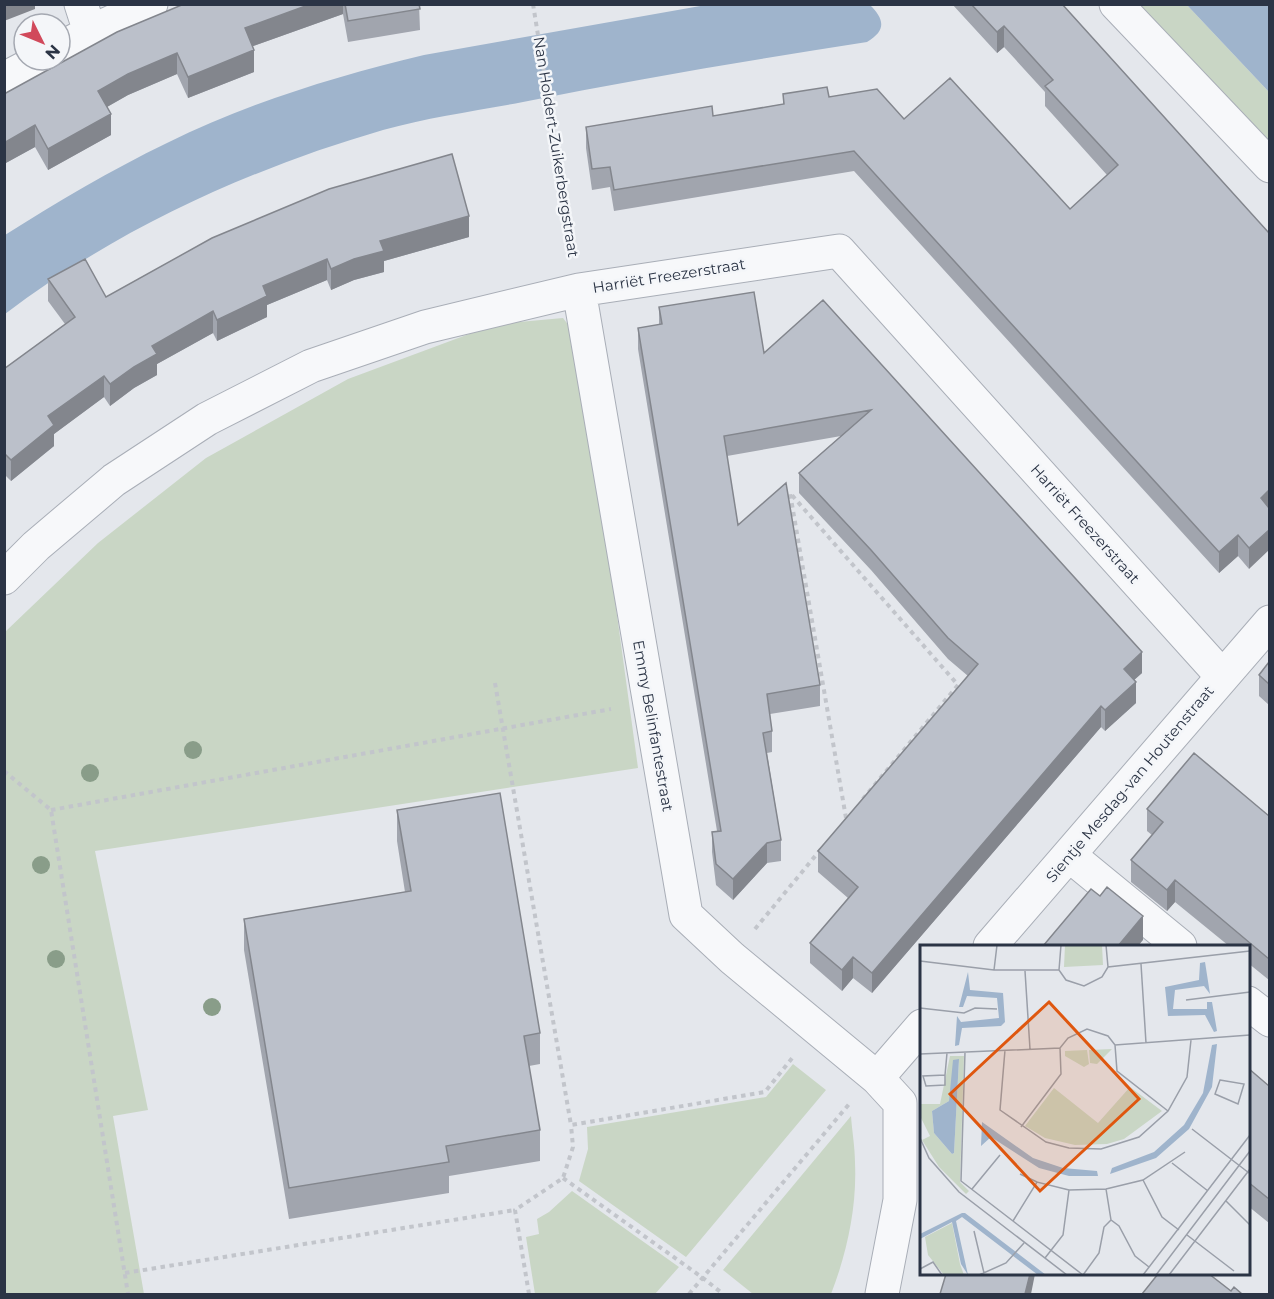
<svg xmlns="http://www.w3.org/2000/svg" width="1274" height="1299" viewBox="0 0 1274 1299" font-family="Montserrat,sans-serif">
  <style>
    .green { fill: #c9d6c5 }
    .water { fill: #9fb4cc }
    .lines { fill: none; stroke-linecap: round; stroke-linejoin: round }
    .minor-casing { stroke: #a9aeb7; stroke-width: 35 }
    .path { stroke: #c2c5cb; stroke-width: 4; stroke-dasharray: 4.5 4.5; stroke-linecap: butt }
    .minor { stroke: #f7f8fa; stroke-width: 33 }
    .tree { fill: #899d89 }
    .wall { fill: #a1a5ae }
    .shaded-wall { fill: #83868d }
    .building { fill: #bbc0ca; stroke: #83868d; stroke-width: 1.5 }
    .labels { text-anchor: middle; stroke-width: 5; stroke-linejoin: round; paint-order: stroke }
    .street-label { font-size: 15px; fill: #2b3445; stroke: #f4f6f9 }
    .inset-road { fill: none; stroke: #9a9fa9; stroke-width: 1.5 }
    .view { fill: #df570f; fill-opacity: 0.15; stroke: #df570f; stroke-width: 3 }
    .inset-edge { fill: none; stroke: #2b3445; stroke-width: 3 }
  </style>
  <rect width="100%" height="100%" fill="#e4e7ec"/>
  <!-- green -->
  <path class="green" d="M1136 5H1187L1269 92V148Z
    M563 318 579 339 638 768 95 851 148 1110 113 1116 144 1294H5V632L98 543 206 458 348 379 496 324Z
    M793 1064 826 1090 686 1257 579 1181 588 1149 587 1127 766 1097Z
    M851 1116C852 1131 855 1147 855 1163 857 1207 847 1253 831 1294H753L723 1270Z
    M572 1191 679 1267 655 1294H535L526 1237 539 1234 537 1219 549 1212Z"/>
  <!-- water -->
  <path class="water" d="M706 5H870C884 19 887 30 867 42 752 60 637 79 523 102 476 111 429 117 383 130 249 169 117 229 5 314V235C57 202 111 170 167 143 248 103 336 76 424 55Z
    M1187 5H1269V92Z"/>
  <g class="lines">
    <defs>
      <path id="minor" d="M1116 4 1270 166
        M90 32 151 4
        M60 49 90 32 81 4
        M4 79 40 60
        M579 290 686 915 732 958 877 1078
        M4 578 36 546 114 480 207 419 311 366 425 327 579 290 839 251 1222 676
        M1069 855 1180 946
        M990 946 1270 622
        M1248 1003 1270 1020
        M882 1294 900 1200V1103L877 1078 922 1026"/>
    </defs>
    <!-- minor casing -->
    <use href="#minor" class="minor-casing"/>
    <!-- path -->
    <path class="path" d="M533 4 573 253
      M495 683 571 1125 765 1092 793 1057
      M4 771 51 810 128 1294
      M51 810 611 709
      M846 818 790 493 958 685 862 800
      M755 929 821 849
      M563 1178 703 1278 723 1294
      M125 1273 515 1210
      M529 1294 515 1210 563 1178 573 1147 571 1125
      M689 1294 850 1103"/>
    <!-- minor -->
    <use href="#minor" class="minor"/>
  </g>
  <!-- trees -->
  <g class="tree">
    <circle cx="193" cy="750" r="9"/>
    <circle cx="90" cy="773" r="9"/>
    <circle cx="41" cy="865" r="9"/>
    <circle cx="56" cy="959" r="9"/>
    <circle cx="212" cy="1007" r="9"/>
  </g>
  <!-- wall -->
  <path class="wall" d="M184 4H419L420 30 348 42 343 14 253 46 254 72 188 98 177 74 128 95 107 107 111 135 48 170 35 147 4 164V94Z
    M952 4H1062L1269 233 1249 569 1238 556 1219 573 854 171 614 211 610 187 592 190 586 148V127L713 116 783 104V94L829 97 904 119 1070 209 1107 175 1045 106V92L1004 47 997 53Z
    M469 237 384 261V272L354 280 331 290 327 280 267 305V317L217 341 213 333 157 364V375L134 388 110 406 104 397 54 434V446L11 481 4 474V369L65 324 48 301V279L106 297 212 238Z
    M823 300 1142 673 1134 680 1136 703 1105 731 1101 727 872 993 853 978 842 991 810 963V943L848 898 818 872V851L968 676 948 659 871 570 799 493V473L841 436 727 456 738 525 820 685V706L770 714 772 731V752L767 753 781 840V861L767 863 733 900 716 885 712 852V832L717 831 638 349V328L659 325V307L764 353Z
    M1269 662V705L1259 696V675Z
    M1147 809 1269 816V980L1248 963V946H1229L1175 902 1167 911 1131 882V860L1152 835 1147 831Z
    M397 810 540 1033V1064L529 1066 540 1130V1161L449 1176V1193L289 1219 244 950V919L405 892 397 841Z
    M1248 1068 1269 1086V1223L1248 1206Z"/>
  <!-- shaded-wall -->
  <path class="shaded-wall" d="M4 4H35V9L4 21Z
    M311 4H343V14L245 49V28Z
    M1004 26V47L997 53V32Z
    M254 50V72L188 98V77Z
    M177 53V74L128 95 98 112V91L128 74Z
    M111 114V135L48 170V149Z
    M35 125V147L4 164V143Z
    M469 216V237L384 261V272L354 280 331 290V269L380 241Z
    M327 259V280L267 305V317L217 341V320L263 286Z
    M213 311V333L157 364V375L134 388 110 406V384L134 367 152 346Z
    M104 376V397L54 434V446L11 481V460L48 416Z
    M1269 490V511L1261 498Z
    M1269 530V550L1249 569V548Z
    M1238 535V556L1219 573V552Z
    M1142 652V673L1124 689V669Z
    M1136 682V703L1105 731V710Z
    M1101 706V727L872 993V973Z
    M767 843V863L733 900V879Z
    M1175 880V902L1167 911V890Z
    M1143 916V940L1138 946H1118Z
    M853 957V978L842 991V970Z
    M1030 1274H1035L1031 1294H1025Z"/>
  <!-- building -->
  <path class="building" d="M184 4H311L245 28 254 50 188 77 177 53 128 74 98 91 111 114 48 149 35 125 4 143V94L117 32Z
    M345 4H419L420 9 348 21Z
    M971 4H1062L1269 233V490L1261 498 1269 508V530L1249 548 1238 535 1219 552 854 151 614 190 610 167 592 169 586 127 712 106 713 116 784 104 783 94 827 87 829 97 877 89 904 119 950 78 1070 209 1118 165 1045 86 1053 80 1004 26 997 32Z
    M452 154 469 216 380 241 384 251 354 259 331 269 327 259 263 286 267 296 217 320 213 311 152 346 157 354 134 367 110 384 104 376 48 416 54 425 11 460 4 453V369L75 317 48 279 85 259 106 297 212 238 329 189Z
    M754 292 764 353 823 300 1142 652 1124 669 1136 682 1105 710 1101 706 872 973 853 957 842 970 810 943 858 887 818 851 978 664 948 638 871 550 799 473 871 410 724 436 738 525 786 483 820 685 767 694 772 731 763 733 781 840 767 843 733 879 716 864 712 832 721 831 638 328 662 324 659 307Z
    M1269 662V684L1259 675Z
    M1194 753 1269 816V959L1175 880 1167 890 1131 860 1163 822 1147 809Z
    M500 793 540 1033 524 1036 540 1130 446 1146 449 1162 289 1188 244 919 411 891 397 810Z
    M1107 887 1143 916 1118 946H1043L1091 889 1100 896Z
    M1248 1068 1269 1086V1199L1248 1182Z
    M946 1274H1030L1025 1294H940Z
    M1158 1274H1209L1231 1291 1234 1287 1242 1294H1142Z"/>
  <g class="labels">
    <!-- street labels -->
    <g class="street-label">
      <text transform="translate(556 147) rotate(81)" y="5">Nan Holdert-Zuikerbergstraat</text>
      <text transform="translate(669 276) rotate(-9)" y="5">Harriët Freezerstraat</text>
      <text transform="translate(1085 524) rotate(48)" y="5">Harriët Freezerstraat</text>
      <text transform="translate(653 726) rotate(80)" y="5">Emmy Belinfantestraat</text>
      <text transform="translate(1130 784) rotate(-50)" y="5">Sientje Mesdag-van Houtenstraat</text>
    </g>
  </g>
  <!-- overview -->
  <g transform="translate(920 945)">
    <rect width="330" height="330" fill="#e4e7ec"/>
    <path d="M145 0H182L183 20 144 22ZM192 104 177 119 170 118 169 105ZM167 105 169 119 164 122 145 111V106ZM30 111H44L40 237 49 246 46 249 19 222 2 195 10 191 0 171V159H20ZM39 114 34 208 32 209 14 188 12 166 29 156ZM210 142 242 166 204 194 187 199 155 200 125 193 105 181 134 143 178 178ZM32 278 40 319 44 330H24L8 310 5 292Z" fill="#c9d6c5" fill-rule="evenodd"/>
    <path d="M285 17 290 49 284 41 255 45 253 64H287V57H292L297 86 294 87 285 70 248 71 245 42 279 35 280 18ZM48 27 50 45 83 48 85 77 81 81 42 83 39 100 35 101 37 71 41 77 79 73 77 53 47 51 43 62H39ZM297 99 292 142 269 184 236 213 190 229 192 223 234 207 264 180 283 148 292 100ZM39 114 34 208 32 209 14 188 12 166 29 156 33 115ZM62 177 113 213 143 223 177 226 178 231H149L119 223 71 192 61 201ZM42 268H45L126 330H118L42 272 36 276 48 330 41 319 32 277 0 294V289Z" fill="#9fb4cc"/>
    <path class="inset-road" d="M186 0 188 22M0 16 74 25H139L146 35 164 41 182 32 188 22 330 6M221 19 226 98M74 25 77 0M139 25 141 0M105 26 110 104M266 55 330 47M0 63 44 68 55 63 77 64M195 100 197 126 248 166M85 105 80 165 126 197 149 203 181 204 219 192 248 166 267 132 271 95M45 107 41 236 163 330M0 109 140 103 148 93 167 84 188 91 195 100 330 90M25 130V140L6 141 3 131 25 130 27 108M300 135 324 139 318 159 295 149ZM101 182 141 129 140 103M272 184 329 228M0 193 9 213 39 247 147 330M252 218 288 246M100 229 117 237M223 235 242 272 259 285M52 244 80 210M186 244 191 275M306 256 330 280M93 276 117 237 149 245 186 244 223 235 265 207M54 286 64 328M267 290 314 326M125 313 143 290 149 245M0 324 13 317 22 330M59 330 86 318 104 298M163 330 179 308 184 282 191 275 199 281 215 311 229 322M223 330 330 190M236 330 330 206M249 330 330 224"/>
    <path class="view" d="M129 57 219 154 120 246 30 149Z"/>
    <rect width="330" height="330" class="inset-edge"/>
  </g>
  <!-- border -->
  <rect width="1274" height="1299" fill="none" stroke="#2b3445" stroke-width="12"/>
  <!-- north arrow -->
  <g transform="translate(42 42) rotate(133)"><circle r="28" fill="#f4f6f9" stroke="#a4a8b1" stroke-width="1.5"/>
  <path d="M0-4.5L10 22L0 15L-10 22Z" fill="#d1495b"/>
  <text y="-9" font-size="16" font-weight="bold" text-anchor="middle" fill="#2b3445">N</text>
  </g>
</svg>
